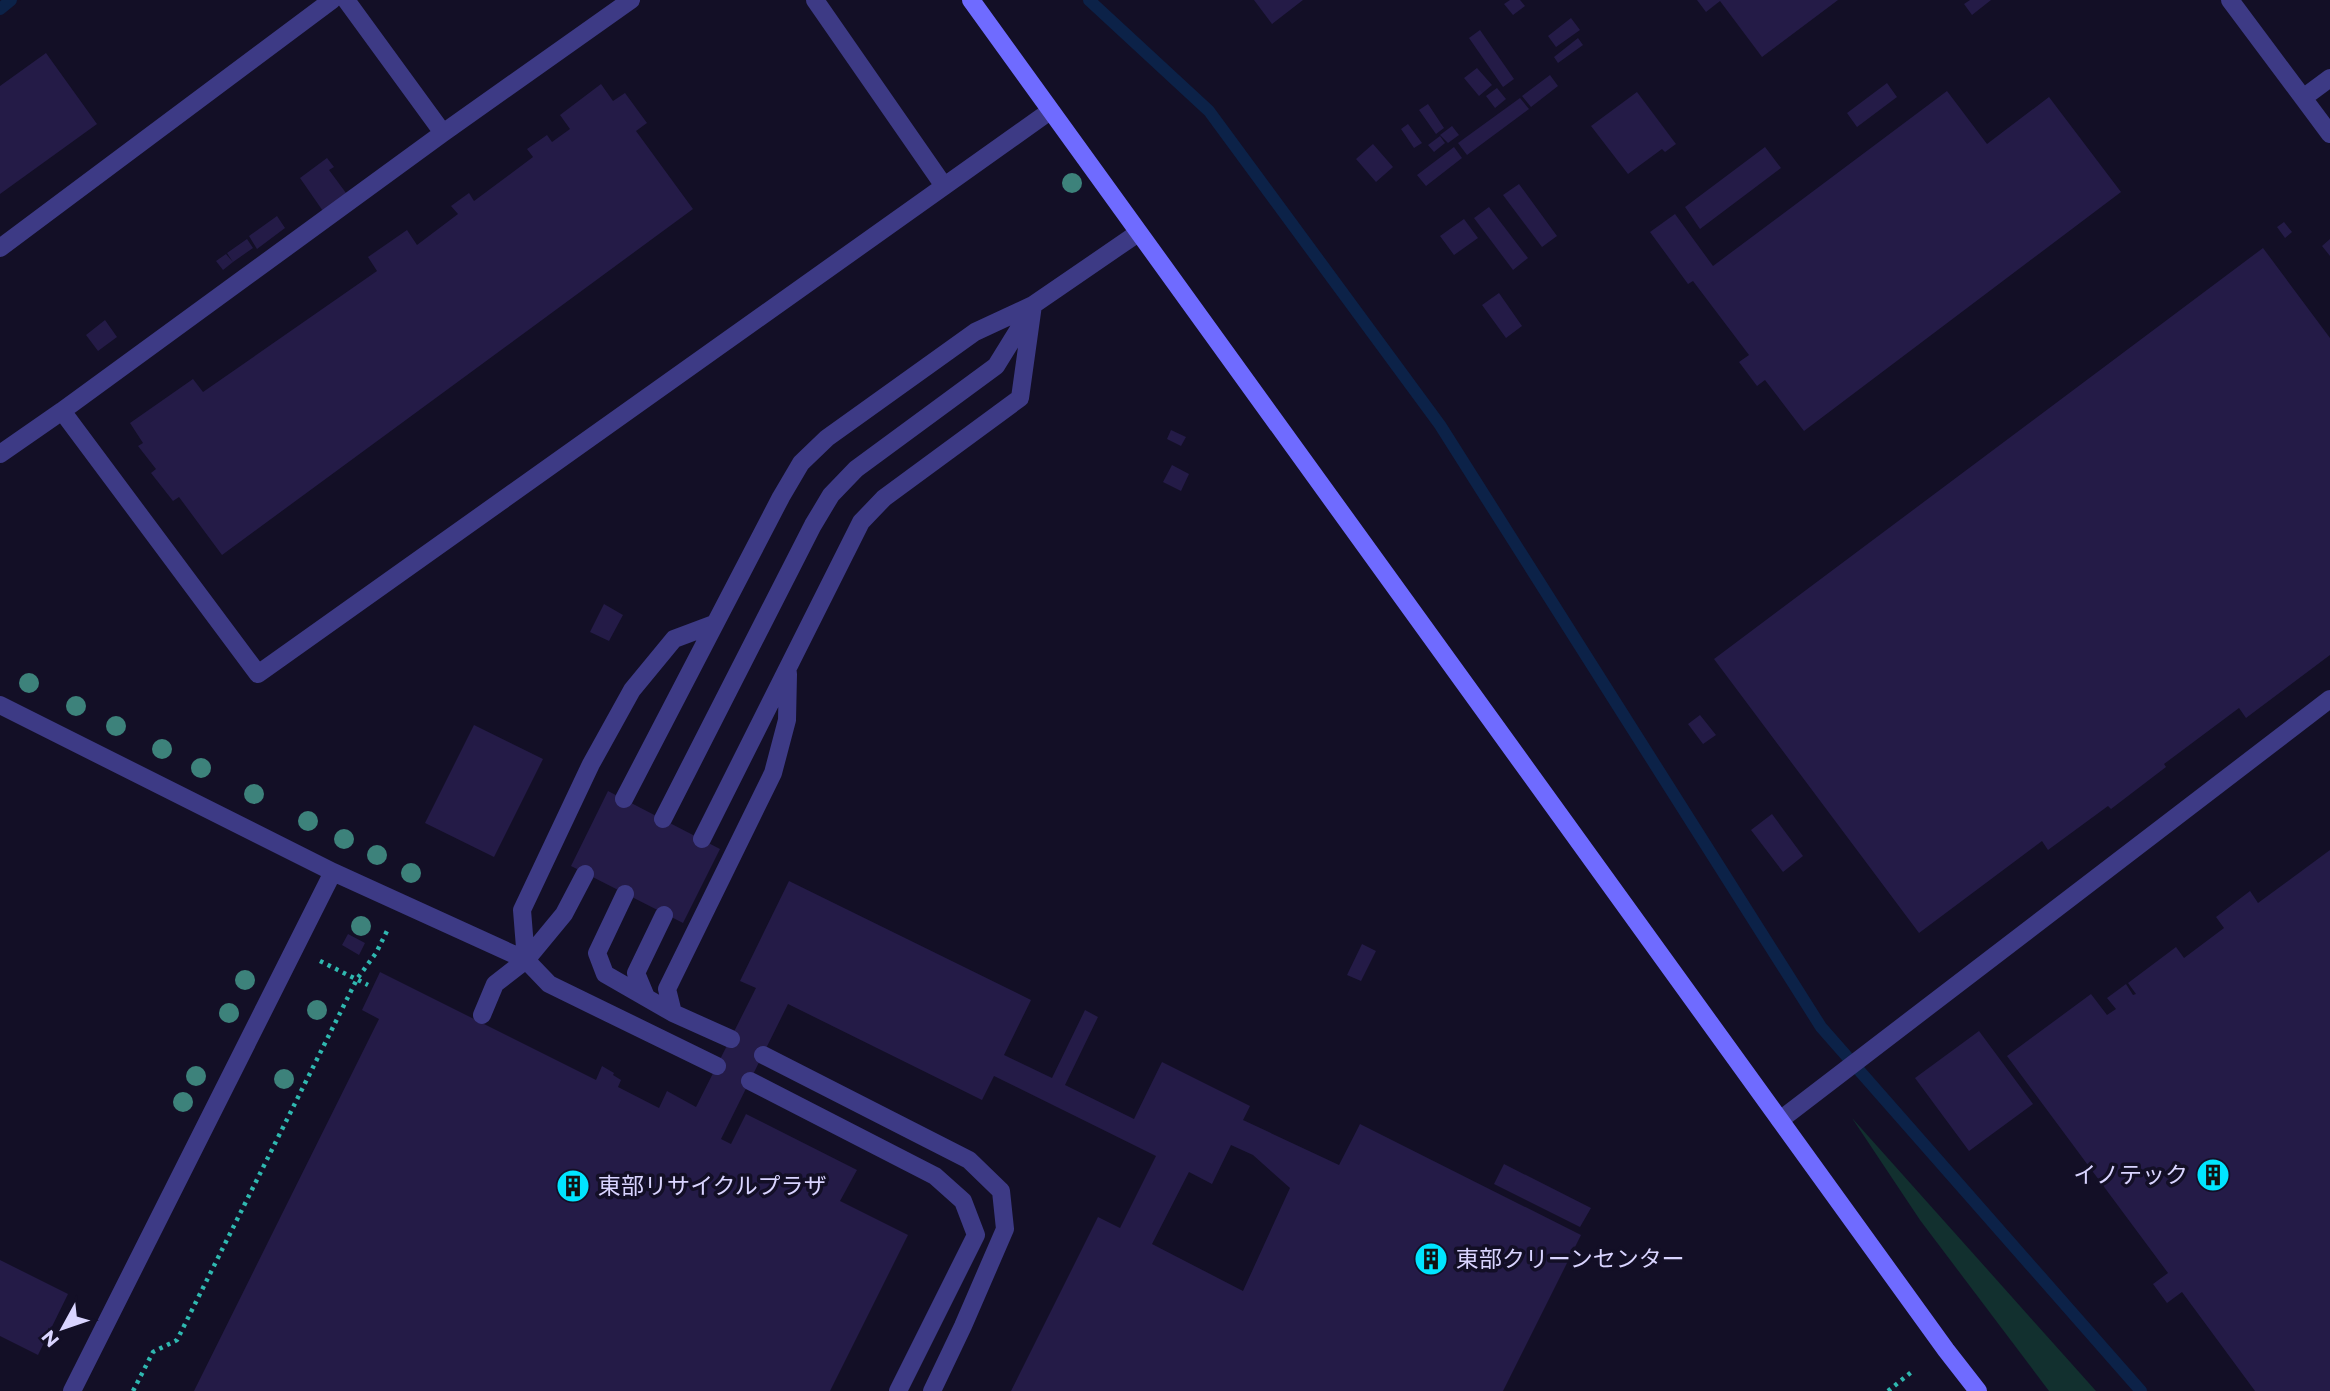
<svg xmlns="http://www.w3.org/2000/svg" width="2330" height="1391" viewBox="0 0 2330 1391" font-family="Montserrat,'Noto Sans JP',sans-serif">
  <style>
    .green { fill: #12302f }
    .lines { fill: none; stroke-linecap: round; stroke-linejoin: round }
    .stream { stroke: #0c2248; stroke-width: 12 }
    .building { fill: #241b47; fill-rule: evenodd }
    .path { stroke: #2fb8b0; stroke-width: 4.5; stroke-dasharray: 3.5 5; stroke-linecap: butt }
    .lane { stroke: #3d3a85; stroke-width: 18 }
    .street { stroke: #3d3a85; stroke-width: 18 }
    .secondary { stroke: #6f6bff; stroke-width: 18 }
    .tree { fill: #3d827b }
    .labels { text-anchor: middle; stroke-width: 7; stroke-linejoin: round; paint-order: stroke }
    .poi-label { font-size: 23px; fill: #d9d4ff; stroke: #130f26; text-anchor: start }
  </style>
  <rect width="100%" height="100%" fill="#130f26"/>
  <!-- green -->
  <path class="green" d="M1852 1118 2096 1391H2049L1920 1220Z"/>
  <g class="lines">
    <!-- stream -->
    <path class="stream" d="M1089 0 1209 111 1440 425 1821 1027 2141 1391
      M0 9 11 0"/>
  </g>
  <!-- building -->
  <path class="building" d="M1254 0H1303L1272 24Z
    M1510 0H1520L1525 6 1513 15 1504 4Z
    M1697 0H1838L1762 57 1720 1 1706 12Z
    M1970 0H1991L1972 15 1964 4Z
    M1571 18 1580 30 1556 47 1548 36Z
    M1480 30 1514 79 1503 87 1469 38Z
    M1578 38 1583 45 1558 63 1554 57Z
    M46 53 97 124 0 194V86Z
    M1477 68 1492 85 1479 96 1464 78Z
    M1550 75 1558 86 1531 107 1522 96Z
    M1887 83 1897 97 1857 127 1847 113Z
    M601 84 613 101 625 93 647 123 636 131 693 209 222 555 179 497 173 501 151 473 156 469 138 446 143 443 130 423 193 379 203 392 377 271 368 257 407 230 417 245 458 214 451 206 469 193 474 201 533 157 527 149 547 135 552 142 570 129 560 115Z
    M1497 88 1506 99 1495 108 1486 96Z
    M1947 91 1987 144 2049 97 2121 192 1804 431 1765 380 1757 386 1739 362 1749 355 1693 281 1688 284 1650 232 1675 214 1713 266Z
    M1637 92 1676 144 1665 152 1662 149 1628 174 1591 126Z
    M1520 98 1529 109 1467 155 1458 143Z
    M1428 104 1444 128 1436 134 1419 110Z
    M1408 124 1422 143 1414 148 1401 129Z
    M1452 126 1459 135 1448 143 1440 135Z
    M1440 136 1445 143 1434 152 1428 145Z
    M1373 144 1393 167 1376 182 1356 159Z
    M1454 147 1462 158 1426 186 1417 175Z
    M1765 147 1781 168 1700 229 1685 207Z
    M327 158 334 167 329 170 349 197 325 214 300 178Z
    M1519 184 1557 236 1542 247 1503 195Z
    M1489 207 1528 258 1513 270 1474 218Z
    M277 216 285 228 257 249 249 236Z
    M1464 219 1478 238 1454 255 1440 236Z
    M2284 222 2292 232 2285 238 2277 227Z
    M247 239 253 248 233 262 227 253Z
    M2330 239V256L2322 246Z
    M2263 248 2330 338V655L2246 718 2239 708 2164 764 2166 767 2111 809 2108 806 2048 850 2042 841 1919 933 1714 659Z
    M226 254 233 262 223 270 216 261Z
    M1499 293 1522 326 1506 338 1482 305Z
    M105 320 117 337 98 351 86 335Z
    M1171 430 1186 437 1181 446 1167 439Z
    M1172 465 1189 474 1181 491 1163 482Z
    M604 604 623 615 609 641 590 632Z
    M1700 715 1716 735 1703 744 1688 724Z
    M474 725 543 759 494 857 425 823Z
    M608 791 720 849 683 923 571 866Z
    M1772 814 1803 856 1783 872 1751 830Z
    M2330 850V1391H2255L2182 1292 2167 1303 2153 1284 2168 1273 2007 1056 2091 994 2107 1015 2116 1009 2107 998 2126 984 2133 995 2136 994 2128 983 2176 947 2184 958 2224 928 2216 917 2250 891 2258 903Z
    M789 881 1031 1000 1004 1055 1052 1078 1085 1010 1098 1017 1065 1085 1134 1119 1162 1062 1250 1106 1243 1120 1339 1165 1360 1124 1581 1235 1503 1391H1011L1098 1217 1120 1228 1156 1156 994 1076 982 1100 788 1004 721 1139 731 1144 746 1114 857 1170 840 1201 908 1235 830 1391H194L379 1019 362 1010 380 972 596 1080 602 1066 614 1073 613 1075 621 1080 618 1087 659 1108 667 1091 696 1107 756 988 740 981ZM1231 1145 1253 1155 1290 1188 1243 1291 1152 1244 1189 1172 1212 1184Z
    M348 934 365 943 359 955 342 945Z
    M1362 944 1376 951 1361 981 1347 975Z
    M1979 1031 2033 1104 1969 1151 1915 1078Z
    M1504 1164 1591 1208 1580 1227 1494 1184Z
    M0 1260 68 1294 38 1355 0 1336Z"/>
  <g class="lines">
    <!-- path -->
    <path class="path" d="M320 961 368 985
      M133 1391 153 1352 177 1340 357 979 376 953 387 931
      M1888 1391 1914 1370"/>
    <!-- lane -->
    <path class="lane" d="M346 0 443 133
      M815 0 944 186
      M0 248 332 0
      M62 411 443 133 631 0
      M0 454 62 411 258 674 1050 111
      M0 705 333 872 526 960 549 984 717 1066
      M624 799 781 497 801 463 827 438 975 332 1033 305 1138 233
      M663 819 813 525 831 495 856 469 996 366 1030 311
      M702 839 861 522 884 498 1020 398 1033 305
      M625 894 597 953 605 974 673 1013 731 1039
      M526 960 522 910 591 764 632 690 674 639 714 624
      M646 997 636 973 664 915
      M673 1013 667 989 773 773 787 720 788 674
      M482 1015 495 984 526 960 564 914 585 874
      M763 1055 969 1160 1001 1191 1005 1229 963 1326 932 1391
      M750 1081 935 1176 963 1201 976 1235 898 1391
      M72 1391 333 872"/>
    <!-- street -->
    <path class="street" d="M2230 0 2330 134
      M2303 98 2330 78
      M1780 1120 2330 699"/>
    <!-- secondary -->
    <path class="secondary" d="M971 0 1946 1350 1978 1391"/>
  </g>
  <!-- trees -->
  <g class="tree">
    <circle cx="1072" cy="183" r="10"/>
    <circle cx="29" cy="683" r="10"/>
    <circle cx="76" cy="706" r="10"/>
    <circle cx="116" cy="726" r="10"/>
    <circle cx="162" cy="749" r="10"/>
    <circle cx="201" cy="768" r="10"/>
    <circle cx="254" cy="794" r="10"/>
    <circle cx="308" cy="821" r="10"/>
    <circle cx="344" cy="839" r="10"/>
    <circle cx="377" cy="855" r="10"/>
    <circle cx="411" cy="873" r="10"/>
    <circle cx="361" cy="926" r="10"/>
    <circle cx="245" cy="980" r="10"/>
    <circle cx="317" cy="1010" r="10"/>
    <circle cx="229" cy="1013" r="10"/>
    <circle cx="196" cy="1076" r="10"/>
    <circle cx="284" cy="1079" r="10"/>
    <circle cx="183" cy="1102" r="10"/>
  </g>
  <!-- icons -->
  <defs>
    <symbol id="building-disc" viewBox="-11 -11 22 22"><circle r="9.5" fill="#00e5ff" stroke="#130f26"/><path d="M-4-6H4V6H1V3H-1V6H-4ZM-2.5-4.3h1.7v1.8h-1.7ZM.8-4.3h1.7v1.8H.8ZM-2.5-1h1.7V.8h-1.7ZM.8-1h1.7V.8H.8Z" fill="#111"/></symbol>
  </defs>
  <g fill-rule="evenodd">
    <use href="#building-disc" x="2194" y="1156" width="38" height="38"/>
    <use href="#building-disc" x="554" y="1167" width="38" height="38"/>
    <use href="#building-disc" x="1412" y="1240" width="38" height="38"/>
  </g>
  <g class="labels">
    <!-- poi labels -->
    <g class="poi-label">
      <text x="2188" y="1183" text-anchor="end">イノテック</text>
      <text x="598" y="1194">東部リサイクルプラザ</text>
      <text x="1456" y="1267">東部クリーンセンター</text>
    </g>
  </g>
  <!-- north arrow -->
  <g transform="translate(63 1328) rotate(230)" stroke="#130f26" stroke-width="5" paint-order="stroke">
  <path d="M0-5L12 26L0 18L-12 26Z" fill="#d9d4ff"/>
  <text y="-10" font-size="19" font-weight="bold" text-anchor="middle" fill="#d9d4ff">N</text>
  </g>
</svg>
